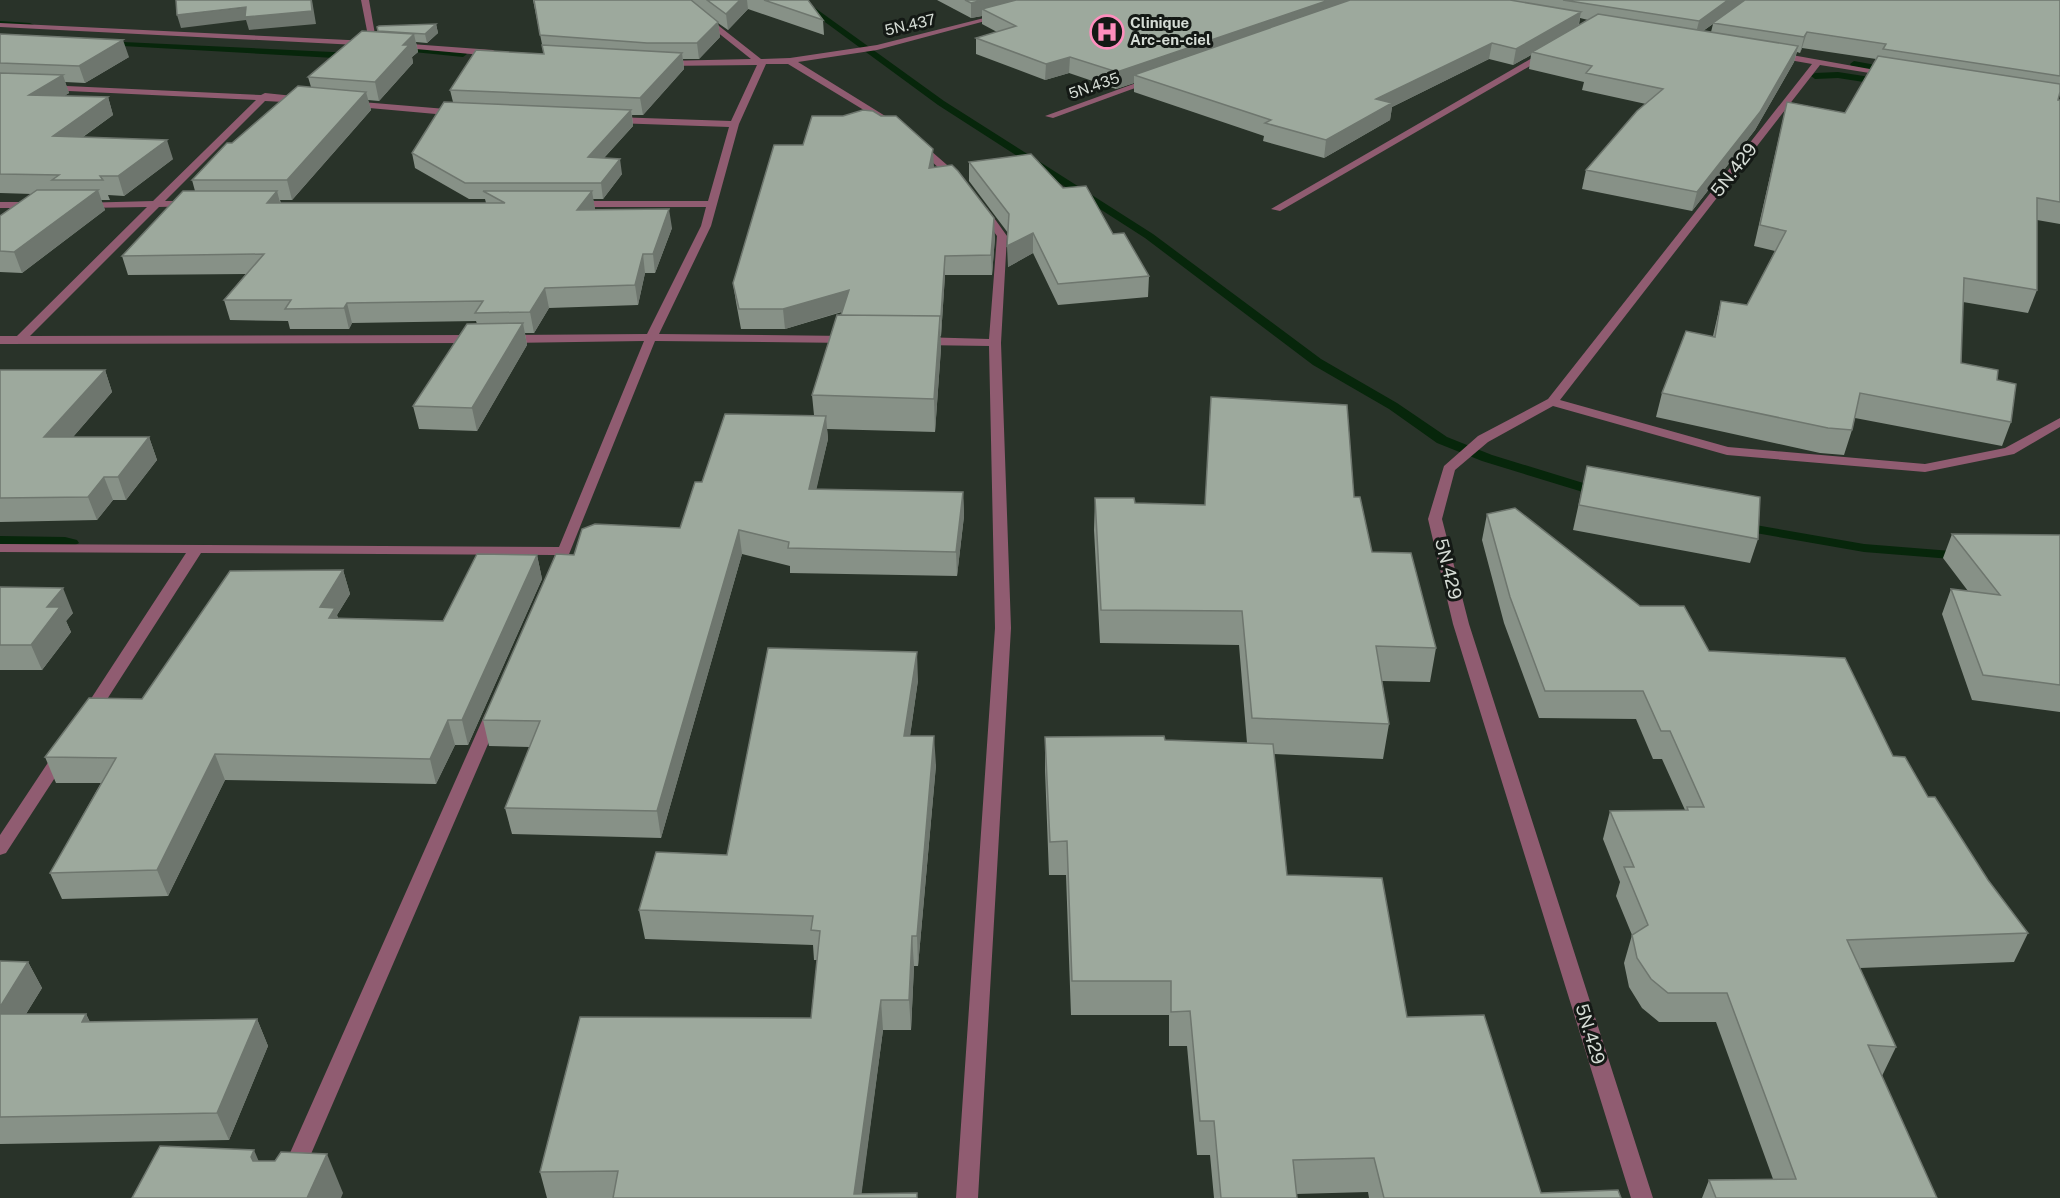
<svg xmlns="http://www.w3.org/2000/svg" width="2060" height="1198" viewBox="0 0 2060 1198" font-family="'Public Sans',sans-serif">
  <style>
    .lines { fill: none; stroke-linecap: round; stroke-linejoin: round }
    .stream { fill: #07260b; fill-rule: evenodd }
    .minor { fill: #905c71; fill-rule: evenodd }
    .wall { fill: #879187; fill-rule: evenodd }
    .shaded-wall { fill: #6e766e }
    .building { fill: #9da99d; stroke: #6e766e; stroke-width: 1.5 }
    .labels { text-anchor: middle; stroke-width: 6; stroke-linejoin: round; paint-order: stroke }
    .far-poi-label { font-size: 15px; font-weight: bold; fill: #d5dcd5; stroke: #141915; text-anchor: start }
    .far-street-label { font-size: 15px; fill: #d5dcd5; stroke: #141915 }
    .street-label { font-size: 18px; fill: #d5dcd5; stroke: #141915 }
  </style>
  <rect width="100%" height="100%" fill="#293329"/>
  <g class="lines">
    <!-- stream -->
    <path class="stream" d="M795 0H804L944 101 1153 234 1321 359 1397 403 1447 437 1492 455 1606 490 1608 493 1606 496H1596L1482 461 1437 443 1389 409 1313 365 1145 238 938 105Z
      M0 21 30 23 34 25 30 27 0 25Z
      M102 41 353 53 357 56 353 59 105 45 101 43Z
      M397 45 463 51 467 54 463 57 394 50 393 48Z
      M1854 61 1892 68 1896 71 1892 74 1851 66 1850 64Z
      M1838 72 1883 79 1887 82 1883 85 1838 78 1815 79 1811 76 1815 73Z
      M1738 522 1864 544 1964 552 1971 556 1964 560 1864 552 1733 529 1731 526Z
      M0 536 65 537 77 540 79 543 72 547 0 544Z"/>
    <!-- minor -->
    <path class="minor" d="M361 0H369L377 46 0 27V23L369 41Z
      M677 0H686L761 59 790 58 877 45 1000 14 1004 16 877 50 798 62 903 127 905 129 900 132 788 64H766L739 124 711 226 659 334 848 336 852 337V343L655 341 561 574 556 575 549 571 555 555 201 553 95 718H83L81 714 186 553 0 552V544L559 547 644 341 506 343 500 339 506 335 647 334 701 226 706 207H575L570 204 575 201H708L729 127 614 123 609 120 614 117 731 121 757 65 661 66 660 64 664 61 751 59Z
      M397 43 493 50 497 53 493 56 394 47 393 45Z
      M1546 50 1550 53 1549 55 1280 211 1271 209Z
      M1775 52 1892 73 1888 76 1820 65 1560 400 1728 447 1925 464 2005 448 2060 418V427L2014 454 1925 472 1727 455 1553 406 1488 442 1455 470 1442 519 1469 624 1653 1198H1631L1453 624 1428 519 1444 466 1478 436 1548 399 1812 64 1772 57 1771 55Z
      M1150 78 1157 80 1053 118 1045 116Z
      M45 85 261 95 265 93 303 97 307 100 303 103 265 101 165 201H191L195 202V206L159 207 30 336 476 335 482 339 476 343 0 344V336H17L147 207 83 208 79 207V203L153 201 256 100 48 90 44 87Z
      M350 101 458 110 463 113 458 116 347 106 345 104Z
      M917 144H923L962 178V182H954L917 148Z
      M0 202H35L40 205 35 208H0Z
      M983 207 987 208 1007 236 1001 343 1011 628 978 1198H956L995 628 989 346 920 345 914 341 920 337 989 339 997 236 978 210Z
      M493 709 501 714 292 1198H270L485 714Z
      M61 750 67 752 69 756 6 853 0 855V835L55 752Z"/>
  </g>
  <!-- wall -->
  <path class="wall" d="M533 0H808L823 20 824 35 748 9 728 30 718 23 720 37 699 59H683L684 69 643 115H632L633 126 604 158 622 174 603 199H593L595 210 672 228 655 273H645L638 305 549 308 534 333H525L527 345 477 431 419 429 413 406 477 324 476 321 352 323 349 329H290L288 321 230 320 224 300 246 274 128 275 122 256 195 191 192 180 232 143 311 87 308 77 378 32 436 24 438 33 427 43 416 42 418 52 412 57 413 63 379 101 368 100 371 110 292 200H280L281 203H486L485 199H469L415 168 412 153 453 102 450 90 544 54Z
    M937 0H2060V92L2058 100H2060V224L2037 220V290L2028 313 1963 302 1961 363 1997 380 2011 422 2002 446 1855 418 1852 430 1844 455 1820 453 1656 417 1662 393 1713 336 1721 301 1747 305 1775 251 1754 246 1787 102 1845 113 1876 59 1802 48 1800 53 1797 52 1794 62 1755 130 1692 211 1582 189 1586 170 1646 104 1582 90 1584 82 1529 69 1531 55 1513 65 1489 59 1392 107 1390 120 1324 158 1263 141 1264 136 1134 92V83L1116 89 1069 73 1045 80 976 54V38L997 32 982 24V16L971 18ZM1580 18 1588 20 1579 25ZM1713 24 1711 32 1703 31Z
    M0 34 129 57 85 83 65 82 69 93 64 96 108 97 113 115 83 137 173 159 124 196 108 195 110 200H101L105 210 22 273 0 272V216L32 194 0 193Z
    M969 162 1063 188 1113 234 1149 276 1148 297 1058 305 1033 253 1008 267V233L969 181Z
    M934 168 995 237 992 275H945L941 336H940L941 348 935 432 827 429 828 439 816 489 963 492 964 516 957 576 790 573V566L742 554 661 838 512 834 505 808 530 747 489 746 483 720 574 555 680 528 702 482 814 415 812 395 842 312 785 329H741L736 302 733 283Z
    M0 370H105L112 392 73 437H149L157 460 126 500H113L97 520 0 522Z
    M1587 466 1758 539 1750 563 1573 530Z
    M1354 497 1372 552 1436 648 1430 682 1382 681 1389 724 1383 759 1274 754 1287 875 1407 1017 1541 1193 1621 1198H1369L1368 1192 1296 1194 1297 1198H1214L1210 1155H1197L1187 1046H1169V1015H1071L1066 875H1049L1045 770V737L1247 743 1239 645 1100 643 1094 530 1095 498 1135 503 1205 505Z
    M1487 514 1640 606 1709 651 1893 756 1928 797 1988 880 2028 933 2014 962 1860 968 1896 1047 1882 1076 1937 1198H1702L1709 1180 1773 1179 1716 1022H1659L1642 1008 1629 987 1624 963 1632 935 1616 896 1620 882 1603 839 1610 811 1685 810 1662 759H1653L1636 719 1539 718 1504 623 1482 540Z
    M1952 534 2060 535V712L1972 700 1942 614 1951 589 1968 591 1943 558Z
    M537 555 542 579 468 745H455L436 784 225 780 168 896 62 899 50 873 101 783H56L45 757 142 699 343 570 350 594 337 615 338 618 443 621Z
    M0 587 73 613 66 621 71 632 42 670H0Z
    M918 680 910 736 936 765 918 966H914L911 1030H883L861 1194 918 1198H547L540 1172 811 1018 817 960H814L813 945 645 939 639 910 727 855Z
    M0 961 28 962 42 988 26 1014H86L90 1022 257 1019 268 1046 229 1140 0 1144Z"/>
  <!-- shaded-wall -->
  <path class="shaded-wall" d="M312 0 316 24 249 30 246 20 181 28 177 15Z
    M740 0H747L748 9 728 30 726 14Z
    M983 0H1043L982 9V16L971 18V3Z
    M1329 0H1372L1134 75V83L1116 89 1117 72Z
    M1728 0H1745L1695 37 1699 21Z
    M1581 12 1578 27 1532 52 1531 55 1513 65 1516 49Z
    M718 22 720 37 699 59 697 43Z
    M436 24 438 33 427 43 425 34Z
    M1807 32 1802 48 1800 53 1804 37Z
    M414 34 418 52 412 57 413 63 379 101 375 82 403 45Z
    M123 40 129 57 85 83 79 66Z
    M1492 43 1489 59 1392 107 1390 120 1324 158 1326 140 1376 99Z
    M1798 46 1794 62 1755 130 1692 211 1697 192Z
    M682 53 684 69 643 115 640 98Z
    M1070 57 1069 73 1045 80 1046 64Z
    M63 75 69 93 36 113 29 95Z
    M366 92 371 110 292 200 287 180Z
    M108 97 113 115 59 154 53 136Z
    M631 110 633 126 590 173 588 157Z
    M167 140 173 159 124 196 118 176Z
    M933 149 934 167 930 186 929 168Z
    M620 159 622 174 603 199 601 183Z
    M98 190 105 210 22 273 14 252Z
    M277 191 282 210 267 203Z
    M592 191 595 209 577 210Z
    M669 209 672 228 655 273 653 254Z
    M994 218 995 237 992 275 991 255Z
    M1033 233V253L1008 267 1007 246Z
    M643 254 645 273 638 305 635 285Z
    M945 256V275L941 336V316Z
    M545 288 549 308 534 333 530 312Z
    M849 290 850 309 785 329 783 309Z
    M347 303 352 323 349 329 344 308Z
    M940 316 941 348 935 432 934 399Z
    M523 323 527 345 477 431 472 408Z
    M105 370 112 392 53 460 44 437Z
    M826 416 828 439 811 513 809 489Z
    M149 437 157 460 126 500 118 477Z
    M104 477 113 500 97 520 88 497Z
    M963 492 964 516 957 576 956 552Z
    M739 530 742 554 661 838 657 811Z
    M537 555 542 579 468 745 462 720Z
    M343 570 350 594 337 615 342 632 320 607Z
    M63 588 73 613 66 621 71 632 42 670 31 645 47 607Z
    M917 652 918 680 906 764 904 736Z
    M448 720 455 745 436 784 430 759Z
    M934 736 936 765 918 966 917 936Z
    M215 754 225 780 168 896 157 870Z
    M912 936 914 966 911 1030 909 1000Z
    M28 962 42 988 9 1041 0 1024V1007Z
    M881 1000 883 1030 861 1198 854 1194Z
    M86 1014 99 1041 82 1022Z
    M257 1019 268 1046 229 1140 217 1113Z
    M254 1150 271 1190 251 1157Z
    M327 1154 343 1193 341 1198H307Z"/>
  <!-- building -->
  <path class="building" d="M176 0H311L312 11 245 17 246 7 177 15Z
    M534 0H691L718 22 697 43H647L540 35Z
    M707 0H740L726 14Z
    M764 0H808L823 20Z
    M965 0H983L971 3Z
    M1016 0H1329L1117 72 1070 57 1046 64 976 38 1016 26 982 9Z
    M1350 0H1510L1581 12 1516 49 1492 43 1376 99 1392 103 1326 140 1265 123 1271 120 1134 75Z
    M1563 0H1728L1699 21Z
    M1745 0H2060V76L1883 49 1886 44 1807 32 1804 37 1713 23Z
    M1598 14 1798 46 1760 112 1697 192 1586 170 1637 111 1663 89 1586 73 1592 66 1532 52Z
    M436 24 425 34 378 31 377 27 379 26Z
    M362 31 414 34 403 45H409L375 82 308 77Z
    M0 34 123 40 79 66 0 63Z
    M542 45 682 53 640 98 450 90 476 50 544 54Z
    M1878 56 2060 84V92L2058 100H2060V202L2037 198V290L1964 278 1961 363 1998 370 1997 380 2016 384 2011 422 1860 393 1852 430 1828 428 1662 393 1686 331 1715 337 1721 301 1747 305 1786 231 1760 225 1787 102 1845 113Z
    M0 73 63 75 29 95 108 97 53 136 167 140 118 176H100L103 180H52L59 175 0 174Z
    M298 86 366 92 287 180H192L227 143H232Z
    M444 102 631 110 588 157 620 159 601 183H465L412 153Z
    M863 110 873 111 881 116H896L933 149 929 168 952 165 958 171 994 218 991 255 945 256 941 316 841 315 849 290 783 309H739L733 283 774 145H803L812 116H843Z
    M1031 154 1063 188 1086 186 1113 234 1124 233 1149 276 1058 284 1033 233 1007 246 1009 214 969 162Z
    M37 190H98L14 252 0 251V216Z
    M183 191H277L267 203H505L483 191H592L577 210 669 209 653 254H643L635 285 545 288 530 312 475 313 483 301 347 303 344 308 285 309 291 300H224L264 254 122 256Z
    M837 315 940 316 934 399 812 395Z
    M523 323 472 408 413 406 467 324Z
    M0 370H105L44 437H149L118 477H104L88 497 0 498Z
    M1211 397 1347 405 1354 497H1360L1372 552 1411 553 1436 648 1376 646 1389 724 1252 718 1242 611 1101 610 1095 498H1134L1135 503 1205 505Z
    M725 414 826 416 809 489 963 492 956 552 788 548 789 542 739 530 657 811 505 808 540 721 483 720 556 554 574 555 582 529 595 524 680 528 695 482H702Z
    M1587 466 1760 497 1758 539 1579 505Z
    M1515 508 1640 606H1684L1709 651 1845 658 1893 756 1905 757 1928 797H1935L1988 880 2028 933 1847 940 1896 1047 1868 1045 1937 1198H1716L1709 1180 1796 1179 1727 993H1668L1651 979 1637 958 1632 935 1648 925 1624 867H1634L1610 811 1688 810 1687 807H1704L1670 731H1661L1643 691H1545L1510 597 1487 514Z
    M1952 534 2060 535V685L1983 675 1951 589 2000 595Z
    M477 554 537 555 462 720H448L430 759 215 754 157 870 50 873 116 758 45 757 89 698 142 699 230 571 343 570 320 607 335 608 329 618 443 621Z
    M0 587 63 588 47 607H60L31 645H0Z
    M768 648 917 652 904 736H934L917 936H912L909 1000H881L854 1194 917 1193V1198H613L618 1171 540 1172 580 1017 811 1018 820 931 811 930 813 916 639 910 656 852 727 855Z
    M1164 736 1165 740 1273 744 1287 875 1382 878 1407 1017 1484 1015 1541 1193 1618 1190 1621 1198H1384L1374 1158 1293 1160 1297 1198H1221L1214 1121H1200L1190 1011 1171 1012V981H1072L1067 841 1050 842 1045 737Z
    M0 961 28 962 0 1007Z
    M0 1014H86L82 1022 257 1019 217 1113 0 1117Z
    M160 1146 254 1150 251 1157 253 1161H275L281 1152 327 1154 307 1198H132Z"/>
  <!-- icons -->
  <defs>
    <symbol id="hospital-ring" viewBox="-11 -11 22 22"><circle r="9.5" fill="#141915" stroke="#fe8ebd" stroke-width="1.5"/><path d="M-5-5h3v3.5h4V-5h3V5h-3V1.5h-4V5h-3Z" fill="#fe8ebd"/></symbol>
  </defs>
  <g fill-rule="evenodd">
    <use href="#hospital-ring" x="1088" y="13" width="38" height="38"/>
  </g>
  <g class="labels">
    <!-- far-poi labels -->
    <g class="far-poi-label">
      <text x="1130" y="28">Clinique<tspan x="1130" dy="17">Arc-en-ciel</tspan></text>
    </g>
    <!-- far-street labels -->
    <g class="far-street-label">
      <text transform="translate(910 25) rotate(-13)" y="5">5N.437</text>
      <text transform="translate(1094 86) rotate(-19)" y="5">5N.435</text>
    </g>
    <!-- street labels -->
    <g class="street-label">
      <text transform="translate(1734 170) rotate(-52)" y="6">5N.429</text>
      <text transform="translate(1448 569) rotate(76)" y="6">5N.429</text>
      <text transform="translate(1590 1034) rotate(73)" y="6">5N.429</text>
    </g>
  </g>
</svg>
